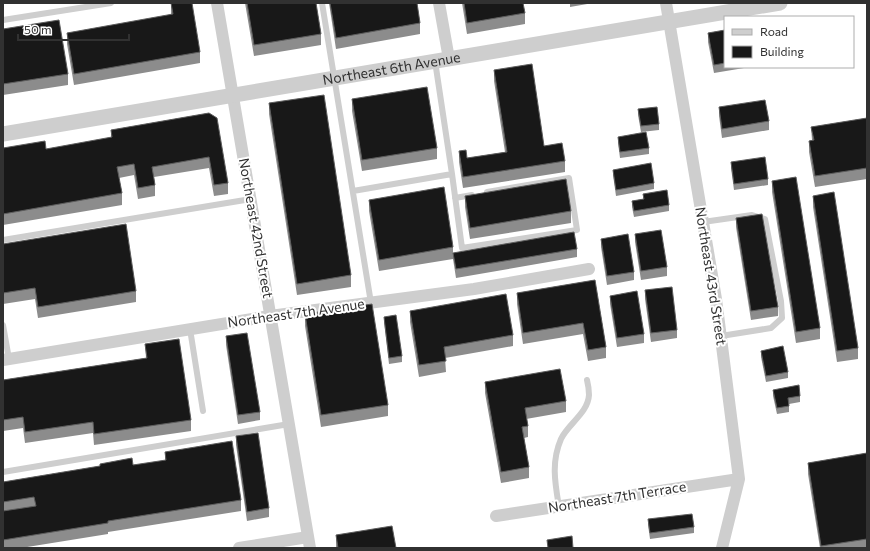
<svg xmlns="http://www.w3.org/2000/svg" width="870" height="551" viewBox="0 0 870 551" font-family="Commissioner,sans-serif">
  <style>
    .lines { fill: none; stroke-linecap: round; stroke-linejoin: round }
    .service { stroke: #cecece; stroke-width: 6 }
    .minor { stroke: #cecece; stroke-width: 12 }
    .tertiary { stroke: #cecece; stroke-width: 15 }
    .wall { fill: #8c8c8c }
    .building { fill: #181818; stroke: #5d5d5d }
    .labels { text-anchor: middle; stroke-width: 4; stroke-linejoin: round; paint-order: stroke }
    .street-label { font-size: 14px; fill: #313131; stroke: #fff }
  </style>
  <rect width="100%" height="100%" fill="#fff"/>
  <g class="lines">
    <!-- service -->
    <path class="service" d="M322 3 371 303
      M3 20 111 3
      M452 174 462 248 577 230 569 178 487 192
      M353 191 452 174 435 61
      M455 198 472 195
      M703 222 752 215 765 219 781 301 782 318 771 328 721 336
      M3 240 251 199
      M3 325 9 359
      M190 329 203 411
      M3 472 289 424
      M559 507C555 483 551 462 561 439 568 424 588 413 589 395 589 390 588 384 587 380"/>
    <!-- minor -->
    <path class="minor" d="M217 3 310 548
      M439 3 449 59
      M666 3 716 299 739 479 722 548
      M3 360 270 316 474 289 589 269
      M496 516 739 479
      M239 548 308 537"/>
    <!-- tertiary -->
    <path class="tertiary" id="s1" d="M3 134 780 3"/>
  </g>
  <!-- wall -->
  <path class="wall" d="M171 3 200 52V63L74 85 67 44V33L171 15Z
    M245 3H316L321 34V45L254 56Z
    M329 3H417L420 23V34L336 49Z
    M462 3H523L525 13V24L467 34Z
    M570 3H593L570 7Z
    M3 29 68 74V85L3 95Z
    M725 30V67H750L714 73 708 42V33Z
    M494 70 544 146 565 161V172L463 188 459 162V151L467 158 505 152 494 81Z
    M352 99 437 148V159L362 171 352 111Z
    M269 103 351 275V287L297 295 269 114Z
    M719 107 769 121V130L722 138 719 116Z
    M638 109 659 124V130L641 132 638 115Z
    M209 113 228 183V194L214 196 209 168 154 177 155 185V196L138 199 134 175 119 178 122 193V205L3 225V148L46 149 111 138V130Z
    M867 118V179L815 187 809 152V141L812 140 811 127Z
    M618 137 649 148V154L620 158 618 143Z
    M731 162 768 179V185L734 190 731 168Z
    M613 170 654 183V189L616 196 613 175Z
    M772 181 820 328V339L796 343 772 192Z
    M643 194 669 205V211L634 217 632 207V201L643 199Z
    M465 196 571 211V223L470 239 465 207Z
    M813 196 858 348V359L837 362 813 207Z
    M369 200 453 247V253L577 249V257L456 278 453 259 379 271 369 211Z
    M736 218 778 307V316L751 320 736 227Z
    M635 234 667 267V276L641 280 635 242Z
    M601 239 634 272V280L607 285 601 247Z
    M3 244 136 291V302L38 318 35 299 3 304Z
    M595 280 606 347V358L588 361 583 334 523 344 517 304V293Z
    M645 290 677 330V338L651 342 645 299Z
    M610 296 644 334V343L617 347 610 304Z
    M410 311 513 335V346L445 358 446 372 419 377 410 322Z
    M305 314 388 405V416L321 427 305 326Z
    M384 317 402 356V362L389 364 384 322Z
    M226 336 260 412V420L238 424 226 345Z
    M145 344 191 420V431L94 445 93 433 25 443 23 428 3 431V380L146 358Z
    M761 351 788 372V378L766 382 761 357Z
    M485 382 566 401V412L526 419 528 426V437L524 438 529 467V478L501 483 485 393Z
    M773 390 800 396V402L789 404V412L777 414 773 396Z
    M236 436 269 508V517L247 521 236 445Z
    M165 452 241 500V511L108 532V534L21 548H3V482L100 466V464L133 465 165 461Z
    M867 453V548H820L808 474V463Z
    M648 519 694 527V533L650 539 648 525Z
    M336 535 396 548H336Z"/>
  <!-- building -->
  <path class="building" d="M171 3H192L200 52 74 74 67 33 173 14Z
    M247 3H316L321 34 254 45Z
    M330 3H417L420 23 336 38Z
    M464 3H523L525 13 467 23Z
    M59 20 68 74 3 84V29Z
    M725 30V63L714 65 708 33Z
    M532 64 544 146 562 143 565 161 463 177 459 151 466 150 467 158 507 152 494 70Z
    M427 87 437 148 362 160 352 99Z
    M324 95 351 275 297 284 269 103Z
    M765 100 769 121 722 129 719 107Z
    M657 107 659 124 641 126 638 109Z
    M209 113 217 118 228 183 214 185 209 157 152 167 155 185 138 188 134 164 117 167 122 193 3 214V148L45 141 46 149 112 137 111 130Z
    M867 118V168L815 176 809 141 814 140 811 127Z
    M646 132 649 148 620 152 618 137Z
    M765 157 768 179 734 184 731 162Z
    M651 163 654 183 616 190 613 170Z
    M796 177 820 328 796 332 772 181Z
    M566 179 571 211 470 228 465 196Z
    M444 187 453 247 379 260 369 200Z
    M667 190 669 205 634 211 632 201 644 199 643 194Z
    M834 192 858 348 837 351 813 196Z
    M762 214 778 307 751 311 736 218Z
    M126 224 136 291 38 307 35 288 3 293V244Z
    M661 230 667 267 641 271 635 234Z
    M574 232 577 249 456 269 453 253Z
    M628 234 634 272 607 276 601 239Z
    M595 280 606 347 588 350 583 323 523 333 517 293Z
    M672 287 677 330 651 333 645 290Z
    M637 291 644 334 617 338 610 296Z
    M506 294 513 335 444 347 446 361 419 365 410 311Z
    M372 304 388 405 321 415 305 314Z
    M396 315 402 356 389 358 384 317Z
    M247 333 260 412 238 415 226 336Z
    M179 339 191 420 94 434 93 422 25 432 23 417 3 420V380L147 358 145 344Z
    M783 346 788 372 766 376 761 351Z
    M560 369 566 401 525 408 528 426 522 427 529 467 501 472 485 382Z
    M799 385 800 396 788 398 789 406 777 408 773 390Z
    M258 433 269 508 247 512 236 436Z
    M232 441 241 500 108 521V523L3 540V511L36 506 34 497 3 502V482L100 466V464L132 458 133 465 166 460 165 452Z
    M867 453V539L821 546 808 463Z
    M692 514 694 527 650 533 648 519Z
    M392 526 396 548H338L336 535Z
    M572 536 573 548H548L547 540Z"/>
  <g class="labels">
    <!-- street labels -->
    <g class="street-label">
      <text dy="5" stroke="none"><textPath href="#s1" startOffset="394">Northeast 6th Avenue</textPath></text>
      <text transform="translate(256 228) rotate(80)" y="5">Northeast 42nd Street</text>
      <text transform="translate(711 276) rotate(81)" y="5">Northeast 43rd Street</text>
      <text transform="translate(296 313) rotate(-8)" y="5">Northeast 7th Avenue</text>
      <text transform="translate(617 497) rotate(-9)" y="5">Northeast 7th Terrace</text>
    </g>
  </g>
  <!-- border -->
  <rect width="870" height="551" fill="none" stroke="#313131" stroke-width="8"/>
  <!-- legend -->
  <rect x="724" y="16" width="130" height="52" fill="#ffffff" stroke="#adadad"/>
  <rect x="732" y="29" width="20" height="6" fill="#cecece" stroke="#adadad"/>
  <text x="760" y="36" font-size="12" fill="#313131">Road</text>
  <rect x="732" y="46" width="20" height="12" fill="#181818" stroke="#adadad"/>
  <text x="760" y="56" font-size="12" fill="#313131">Building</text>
  <!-- scale -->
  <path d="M18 34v6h111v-6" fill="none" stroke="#313131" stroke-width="2"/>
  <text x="24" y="34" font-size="12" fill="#313131" stroke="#ffffff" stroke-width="3" paint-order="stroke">50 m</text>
</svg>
